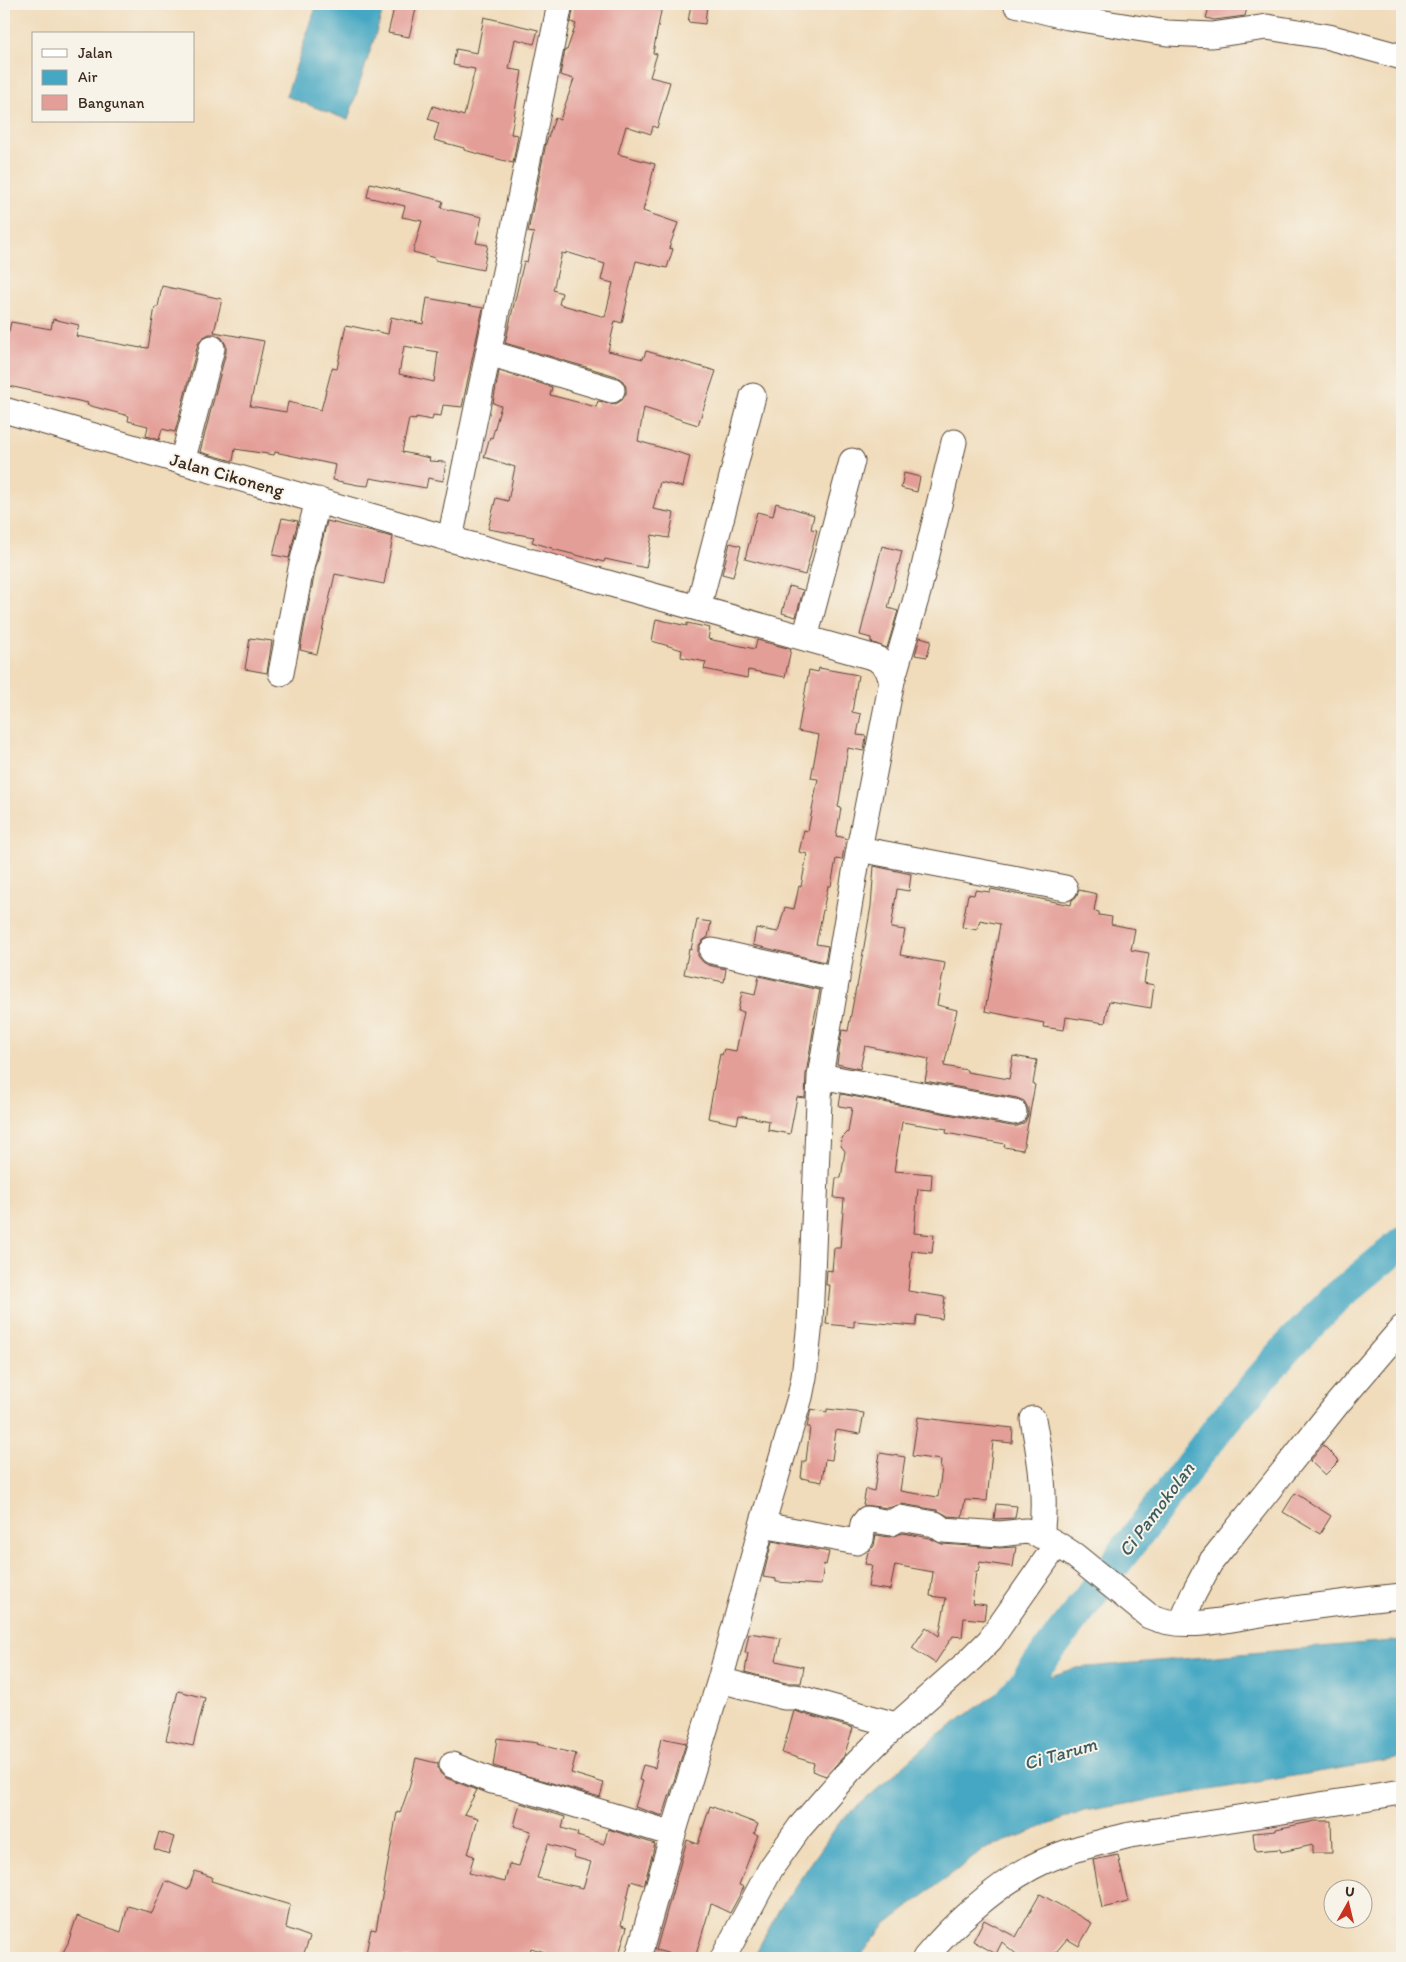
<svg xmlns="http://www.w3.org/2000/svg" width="1406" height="1962" viewBox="0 0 1406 1962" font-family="Itim,sans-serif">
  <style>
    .water { fill: #44a7c3; stroke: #406870 }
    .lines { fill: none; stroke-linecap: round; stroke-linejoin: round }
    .river { stroke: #44a7c3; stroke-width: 32 }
    .building { fill: #e49e98; fill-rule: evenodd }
    .minor-casing { stroke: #564535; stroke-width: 27 }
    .minor { stroke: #fff; stroke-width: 25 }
    .labels { text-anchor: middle; stroke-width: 4; stroke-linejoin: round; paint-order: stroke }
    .street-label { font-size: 18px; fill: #3b2a1e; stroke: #f7f3e8 }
    .water-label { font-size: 19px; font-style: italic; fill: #3f5c60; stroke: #f7f3e8 }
  </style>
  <rect width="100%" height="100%" fill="#f7f3e8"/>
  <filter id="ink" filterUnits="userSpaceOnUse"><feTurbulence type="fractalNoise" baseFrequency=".02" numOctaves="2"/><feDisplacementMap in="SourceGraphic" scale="10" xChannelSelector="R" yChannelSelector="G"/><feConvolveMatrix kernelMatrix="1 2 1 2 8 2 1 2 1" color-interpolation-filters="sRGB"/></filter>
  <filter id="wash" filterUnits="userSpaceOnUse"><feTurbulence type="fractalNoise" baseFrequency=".0096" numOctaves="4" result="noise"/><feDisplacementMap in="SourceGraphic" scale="20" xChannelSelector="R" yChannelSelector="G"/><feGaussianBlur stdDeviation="1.12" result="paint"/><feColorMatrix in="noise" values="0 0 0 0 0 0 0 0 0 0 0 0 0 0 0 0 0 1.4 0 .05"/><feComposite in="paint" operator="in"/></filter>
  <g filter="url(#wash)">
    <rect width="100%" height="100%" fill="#f0dbba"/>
    <!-- water -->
    <path class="water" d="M310 4H382L381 17 348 120 286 96 316 7Z
      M1402 1640V1758L1084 1811 983 1850 885 1925 859 1958H753L780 1908 839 1823 936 1737 997 1693 1076 1668Z"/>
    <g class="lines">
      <!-- river -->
      <path class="river" d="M996 1720 1223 1422 1288 1347 1338 1296 1402 1243"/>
    </g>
    <g id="blocks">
      <!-- building -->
      <path class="building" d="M395 4 416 9 409 37 388 33Z
        M574 4H650L662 6 653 53 657 54 650 77 670 82 657 128 653 126 651 134 626 126 618 154 655 164 643 211 678 223 669 248 673 249 667 268 636 261 626 301H627L622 323 615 321 608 351 643 359 646 351 716 371 698 425 644 408 638 441 690 456 683 487 660 482 653 509 674 513 669 538 652 535 646 568 605 559 604 562 552 549V548L532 542 534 537 488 529 496 498 508 501 515 467 484 457 490 437 492 438 501 406 493 403 499 371 552 387 550 395 596 407 598 401 616 404 622 400 626 394V387L623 381 616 376 505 343 524 261 527 262 534 233 528 232 546 143 555 118 560 120 574 79 560 75 565 50H567L576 24 571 22ZM566 252 605 264 601 280 613 283 605 317 559 304 562 293 553 290 562 253 566 254Z
        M691 4H707L705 24 688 22Z
        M1210 4H1248L1245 16 1214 20 1206 18Z
        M484 17 538 30 534 44 515 39 509 69 522 71 511 134 518 135 513 163 464 150V148L434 140 439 123 428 119 433 106 464 116 475 69 453 65 456 49 477 53Z
        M370 183 443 201 441 208 482 217 476 243 488 245 483 270 435 260V258L413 252 422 221 402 217 405 206 367 197Z
        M162 286 222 299 214 332 264 341 250 406 286 412 288 402 321 410 332 368 337 369 346 325 388 334 391 317 423 324 427 298 483 308 462 407 443 405 441 416 433 415 432 420 416 417V420L409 419 402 452 430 458 429 461 446 462 443 481 428 478 426 488 370 478 368 486 358 485 333 480 336 465 275 452 274 455 235 449 233 461 200 452 226 352V345L222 338 215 334H209L202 338 198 344 175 432 162 429 159 440 146 436 148 426 128 421 129 416 87 405 88 403 4 385V330L9 331 11 322 51 329 53 319 79 325 76 336 141 348V347L148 348 155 307H158ZM404 346 438 352 434 382 399 374Z
        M904 473 920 477 917 492 901 488Z
        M776 503 814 515 811 529 817 530 805 575 745 559 757 512 773 516Z
        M282 518 298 521 289 558 273 555Z
        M327 521 393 537 384 584 335 574 317 654 300 650 315 571Z
        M730 543 741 546 733 577 722 574Z
        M882 546 902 551 888 608 898 611 887 648 871 642V638L860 635Z
        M789 586 803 590 796 617 782 613Z
        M656 619 687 626V623L710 628 708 639 732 644 755 649 757 640 791 649 785 677 748 670 747 678 704 669 706 662 681 657 682 650 652 641Z
        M920 637 931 640 927 657 915 655Z
        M250 638 272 641 267 673 245 669Z
        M819 668 858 675 852 712 861 714 857 735 866 736 864 751 848 748 838 807 841 808 836 836 846 838 842 860 836 859 831 886H828L816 944 828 946 825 962 753 945 756 928 778 932 785 907 794 909 799 886 801 887 807 854 799 852 804 830 808 831 818 779 811 778 819 735 798 731 809 670 818 672Z
        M874 866 911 874 909 891 897 889 891 928 905 930 900 955 945 963 937 1005 957 1010 944 1066 967 1070V1072L1009 1079 1013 1056 1037 1060 1033 1084 1035 1085 1023 1150 1004 1147 1005 1144 946 1133 947 1129 902 1122 894 1171 932 1174 931 1190 918 1189 914 1233 934 1235 932 1253 912 1251 908 1291 945 1297 942 1319 917 1315 916 1326 854 1321V1327L826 1324 830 1285H826L827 1270 832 1271 834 1248H840L844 1199 834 1198 836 1178H841L845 1151 841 1146 842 1138 848 1132 852 1108 839 1106 841 1094 1011 1126H1018L1025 1122 1028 1115V1108L1024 1101 1017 1098 925 1081 929 1059 865 1046 860 1069 837 1064 842 1030 848 1031 856 987H857L871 906Z
        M991 889 1071 905 1072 900 1076 897 1079 890 1097 894 1094 911 1099 912V915L1112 917 1111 924 1135 929 1131 950 1149 953 1144 983 1154 985 1151 1008 1109 1001 1105 1023 1066 1017 1064 1030 1043 1027 1044 1023 985 1011 1000 924 980 920 977 930 962 927 968 894 974 895 975 890 990 892Z
        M697 920 711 922 708 937 702 941 698 947V956L703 962 708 965 726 969 724 982 684 974 689 949 691 950Z
        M759 976 820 990 813 1024 814 1025 806 1074 805 1098 797 1097 790 1134 768 1130 769 1121 739 1115 737 1124 708 1118 720 1054 722 1055 724 1049 736 1051 744 1012 738 1011 742 992 755 995Z
        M811 1409 827 1412V1409L864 1413 860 1434 836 1430 832 1460 825 1459 822 1482 801 1478 803 1461H806L810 1427H807Z
        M918 1417 955 1422 1013 1428 1012 1443 993 1441 987 1501 965 1500 962 1517 948 1516 937 1510 902 1504 888 1508 863 1505 866 1489 874 1491 880 1453 905 1457 900 1491 938 1497 942 1468H940L941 1460 912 1456Z
        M1323 1445 1339 1461 1325 1475 1310 1461Z
        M1295 1493 1331 1516 1320 1534 1283 1512Z
        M996 1504 1017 1506 1015 1518 994 1519Z
        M903 1533 929 1538 942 1544 999 1548 1016 1547 1013 1567 980 1562 978 1572 976 1571 972 1603 986 1605 984 1620 964 1618 962 1637 953 1636 935 1663 912 1648 926 1627 939 1636 946 1598 930 1596 933 1572 895 1565 890 1590 868 1587 872 1565 865 1564 868 1552 874 1546 876 1535 889 1537Z
        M772 1541 829 1552 826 1565 824 1564 821 1585 776 1582V1579L763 1577Z
        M749 1633 781 1638 776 1661 804 1667 801 1683H786L745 1672 748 1653H745Z
        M178 1691 205 1698 193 1746 166 1740Z
        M794 1711 853 1728 844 1756 826 1776 812 1771 814 1763 782 1753Z
        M497 1738 538 1743 537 1744 576 1754 571 1773 604 1783 600 1797 493 1766Z
        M661 1738 686 1743 663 1816 635 1807 643 1781 639 1780 643 1765 655 1768Z
        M416 1758 436 1763 438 1762V1768L440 1773 446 1778 477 1790 464 1814 478 1818 468 1854 474 1856 469 1873 505 1882 509 1864 519 1866 531 1831 514 1826 520 1803 565 1817 562 1828 578 1833 577 1836 604 1844 608 1829 655 1844 644 1885 631 1881 621 1925 627 1927 618 1958H565L531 1948 528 1958H365L371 1929 376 1930 397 1812 400 1813 409 1788ZM548 1844 575 1852 573 1857 591 1862 583 1888 537 1878Z
        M710 1806 758 1824 754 1834 758 1835 739 1885 744 1887 730 1913 711 1904 695 1958H685L656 1950 687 1840 698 1844Z
        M1315 1821H1331L1332 1853H1313V1845L1281 1852 1280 1849 1255 1851 1253 1833 1276 1831V1829Z
        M159 1832 174 1837 169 1854 154 1849Z
        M1118 1855 1128 1902 1102 1908 1093 1860Z
        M195 1871 212 1877 211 1881 290 1905 286 1928 310 1937 302 1958H60L68 1943 77 1916 121 1932 128 1906 152 1913 166 1881 188 1890Z
        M1040 1894 1092 1923 1079 1946 1067 1939 1051 1958H1021L1002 1942 996 1954 973 1941 984 1920 1016 1937Z"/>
    </g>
  </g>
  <g filter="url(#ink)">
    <use href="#blocks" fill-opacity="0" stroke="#564535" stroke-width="1"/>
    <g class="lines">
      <defs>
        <path id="minor" d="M1016 4 1068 17 1167 33 1212 35 1267 27 1329 37 1402 57
          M489 353 612 390
          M4 410 450 539 876 658 887 668 892 681 859 849 820 1076 810 1323 804 1377 800 1397 762 1525 720 1680 673 1834 638 1958
          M182 462 212 348
          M450 539 560 4
          M698 608 753 396
          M805 638 852 461
          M281 673 301 568 318 500
          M892 681 918 592 954 442
          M859 849 1065 888
          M712 951 837 979
          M820 1076 1014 1112
          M1033 1419C1040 1458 1047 1496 1041 1536
          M762 1525 857 1542 861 1539 863 1524 867 1519 891 1523 900 1518 935 1524 943 1530 1000 1534 1026 1531 1039 1534 1057 1544
          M1182 1622 1193 1595 1210 1563 1338 1403 1402 1328
          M720 1680 784 1697H796L896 1725
          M452 1765 492 1781 507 1784 673 1834
          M723 1958 771 1868 800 1827 849 1771 880 1740 971 1659 990 1640 1057 1544 1074 1555 1149 1616C1187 1633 1234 1617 1273 1612 1316 1606 1359 1600 1402 1596
          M925 1958C953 1924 993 1888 1032 1867 1063 1851 1097 1843 1130 1835L1402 1792"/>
      </defs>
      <!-- minor casing -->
      <use href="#minor" class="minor-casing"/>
      <!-- minor -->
      <use href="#minor" class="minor"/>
    </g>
  </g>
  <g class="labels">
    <!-- street labels -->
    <g class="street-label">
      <text transform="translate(227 475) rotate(16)" y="6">Jalan Cikoneng</text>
    </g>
    <!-- water labels -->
    <g class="water-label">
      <text transform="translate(1156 1509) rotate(-53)" y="7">Ci Pamokolan</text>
      <text transform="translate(1060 1753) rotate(-16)" y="7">Ci Tarum</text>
    </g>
  </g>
  <!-- margin -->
  <rect width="1406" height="1962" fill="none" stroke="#f7f3e8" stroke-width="20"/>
  <!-- legend -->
  <rect x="32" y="32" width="162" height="90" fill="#f7f3e8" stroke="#aca397"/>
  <rect x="42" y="49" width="25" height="8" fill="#ffffff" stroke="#aca397"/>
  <text x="78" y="58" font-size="15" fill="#3b2a1e">Jalan</text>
  <rect x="42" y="70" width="25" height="15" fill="#44a7c3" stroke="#aca397"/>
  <text x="78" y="82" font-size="15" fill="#3b2a1e">Air</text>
  <rect x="42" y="95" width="25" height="15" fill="#e49e98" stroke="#aca397"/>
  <text x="78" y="108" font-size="15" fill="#3b2a1e">Bangunan</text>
  <!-- north arrow -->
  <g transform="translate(1348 1904) rotate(8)"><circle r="24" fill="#f7f3e8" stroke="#aca397"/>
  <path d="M0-4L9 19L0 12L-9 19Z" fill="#c8321e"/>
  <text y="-8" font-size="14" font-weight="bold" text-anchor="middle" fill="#3b2a1e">U</text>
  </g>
</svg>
